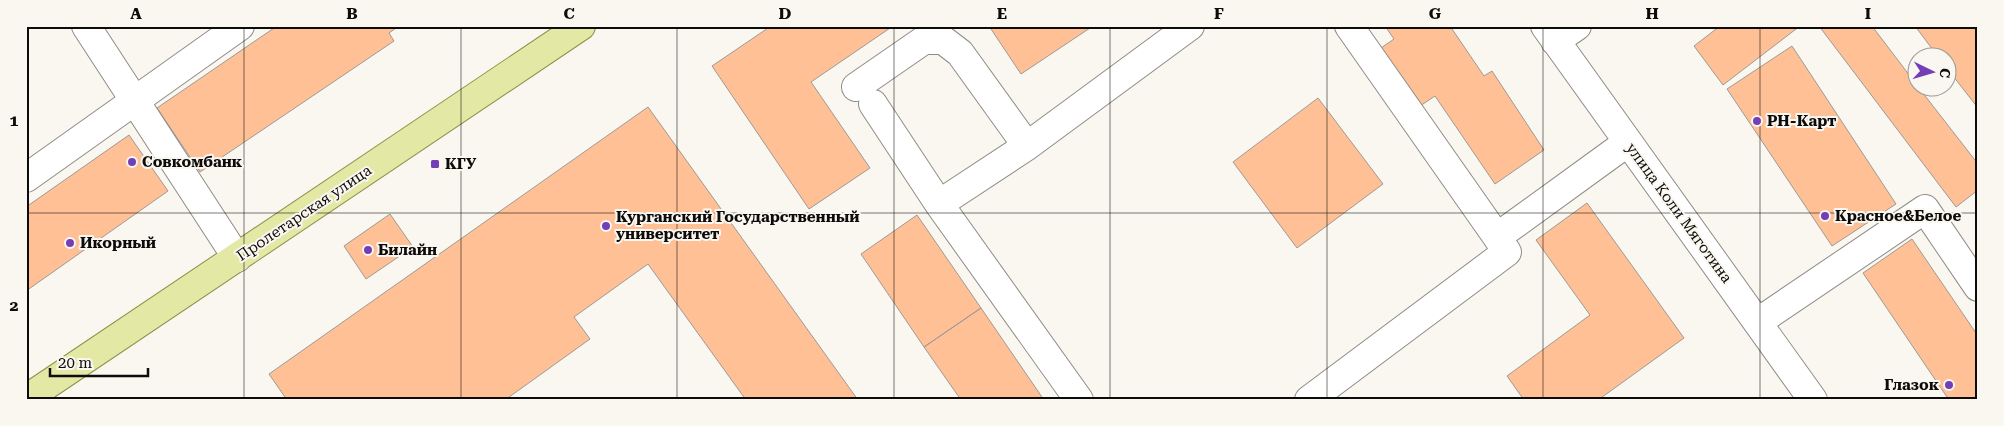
<svg xmlns="http://www.w3.org/2000/svg" width="2004" height="426" viewBox="0 0 2004 426" font-family="'Roboto Serif',serif">
  <style>
    .building { fill: #ffc095; stroke: #9e9996 }
    .lines { fill: none; stroke-linecap: round; stroke-linejoin: round }
    .minor-casing { stroke: #8f8c87; stroke-width: 30 }
    .major-casing { stroke: #8c9148; stroke-width: 30 }
    .minor { stroke: #fff; stroke-width: 28 }
    .major { stroke: #e3e8a5; stroke-width: 28 }
    .grid { fill: none; stroke: #0d0c0a; stroke-width: 1; stroke-opacity: 0.55 }
    .poi-dot { fill: #743fb6; stroke: #faf7f1; stroke-width: 2 }
    .labels { text-anchor: middle; stroke-width: 4; stroke-linejoin: round; paint-order: stroke }
    .poi-label { font-size: 15px; font-weight: bold; fill: #0d0c0a; stroke: #faf7f1; text-anchor: start }
    .street-label { font-size: 15px; fill: #0d0c0a; stroke: #faf7f1 }
    .neatline { fill: none; stroke: #0d0c0a; stroke-width: 2 }
    .grid-label { font-size: 16px; text-anchor: middle; font-weight: bold; fill: #0d0c0a }
  </style>
  <rect width="100%" height="100%" fill="#faf7f1"/>
  <!-- building -->
  <path class="building" d="M277 26H399L389 33 394 41 200 172 157 108Z
    M771 26H893L811 82 870 168 809 209 712 66Z
    M989 26H1093L1021 74Z
    M1385 26H1450L1484 76 1492 71 1544 150 1495 184 1435 96 1420 106 1381 48 1394 39Z
    M1720 26H1800L1723 85 1694 46Z
    M1819 26H1872L1916 84V88H1919L1978 164V190L1956 207Z
    M1915 26H1978V108L1946 67V58H1939Z
    M1792 46 1896 204 1832 246 1727 89Z
    M1318 98 1383 184 1297 248 1233 162Z
    M648 107 858 400H746L648 264 574 317 590 339 505 400H287L269 374Z
    M129 135 168 191 26 291V207Z
    M1587 203 1684 338 1598 400H1524L1507 376 1590 315 1536 240Z
    M390 214 413 247 366 279 344 246Z
    M917 215 981 308 924 347 861 254Z
    M1912 239 1978 336V400H1949L1863 273Z
    M981 308 1044 400H961L924 347Z"/>
  <g class="lines">
    <defs>
      <path id="minor" d="M86 26 237 258
        M1349 26 1497 237
        M1545 26 1813 400
        M1555 41 1577 26
        M856 87 924 40H943L960 53 1027 146
        M873 104 939 204 1079 400
        M26 178 240 26
        M939 204 1027 146 1190 26
        M1758 322 1925 209 1978 287
        M1309 400 1507 252 1497 237 1628 142"/>
      <path id="major" d="M26 399 581 26"/>
    </defs>
    <!-- minor casing -->
    <use href="#minor" class="minor-casing"/>
    <!-- major casing -->
    <use href="#major" class="major-casing"/>
    <!-- minor -->
    <use href="#minor" class="minor"/>
    <!-- major -->
    <use href="#major" class="major"/>
  </g>
  <!-- grid -->
  <path class="grid" d="M244 26V400M461 26V400M677 26V400M894 26V400M1110 26V400M1327 26V400M1543 26V400M1760 26V400M26 213H1978"/>
  <!-- markers -->
  <g class="poi-dot">
    <circle cx="1757" cy="121" r="5"/>
    <circle cx="132" cy="162" r="5"/>
    <rect x="430" y="159" width="10" height="10" rx="2.5"/>
    <circle cx="1825" cy="216" r="5"/>
    <circle cx="606" cy="226" r="5"/>
    <circle cx="70" cy="243" r="5"/>
    <circle cx="368" cy="250" r="5"/>
    <circle cx="1949" cy="385" r="5"/>
  </g>
  <g class="labels">
    <!-- poi labels -->
    <g class="poi-label">
      <text x="1767" y="126">РН-Карт</text>
      <text x="142" y="167">Совкомбанк</text>
      <text x="445" y="169">КГУ</text>
      <text x="1835" y="221">Красное&amp;Белое</text>
      <text x="616" y="222">Курганский Государственный<tspan x="616" dy="17">университет</tspan></text>
      <text x="80" y="248">Икорный</text>
      <text x="378" y="255">Билайн</text>
      <text x="1939" y="390" text-anchor="end">Глазок</text>
    </g>
    <!-- street labels -->
    <g class="street-label">
      <text transform="translate(304 213) rotate(-34)" y="5">Пролетарская улица</text>
      <text transform="translate(1679 213) rotate(54)" y="5">улица Коли Мяготина</text>
    </g>
  </g>
  <!-- border -->
  <rect width="2004" height="426" fill="none" stroke="#faf7f1" stroke-width="55"/>
  <!-- north arrow -->
  <g transform="translate(1932 72) rotate(95)"><circle r="24" fill="#faf7f1" stroke="#9b9995"/>
  <path d="M0-4L9 19L0 12L-9 19Z" fill="#743fb6"/>
  <text y="-8" font-size="14" font-weight="bold" text-anchor="middle" fill="#0d0c0a">С</text>
  </g>
  <!-- scale -->
  <path d="M50 368v8h98v-8" fill="none" stroke="#0d0c0a" stroke-width="2.5"/>
  <text x="58" y="368" font-size="15" fill="#0d0c0a" stroke="#faf7f1" stroke-width="4" paint-order="stroke">20 m</text>
  <rect x="28" y="28" width="1948" height="370" class="neatline"/>
  <g class="grid-label">
    <text x="136" y="19">A</text>
    <text x="352" y="19">B</text>
    <text x="569" y="19">C</text>
    <text x="785" y="19">D</text>
    <text x="1002" y="19">E</text>
    <text x="1219" y="19">F</text>
    <text x="1435" y="19">G</text>
    <text x="1652" y="19">H</text>
    <text x="1868" y="19">I</text>
    <text x="14" y="126">1</text>
    <text x="14" y="311">2</text>
  </g>
</svg>
